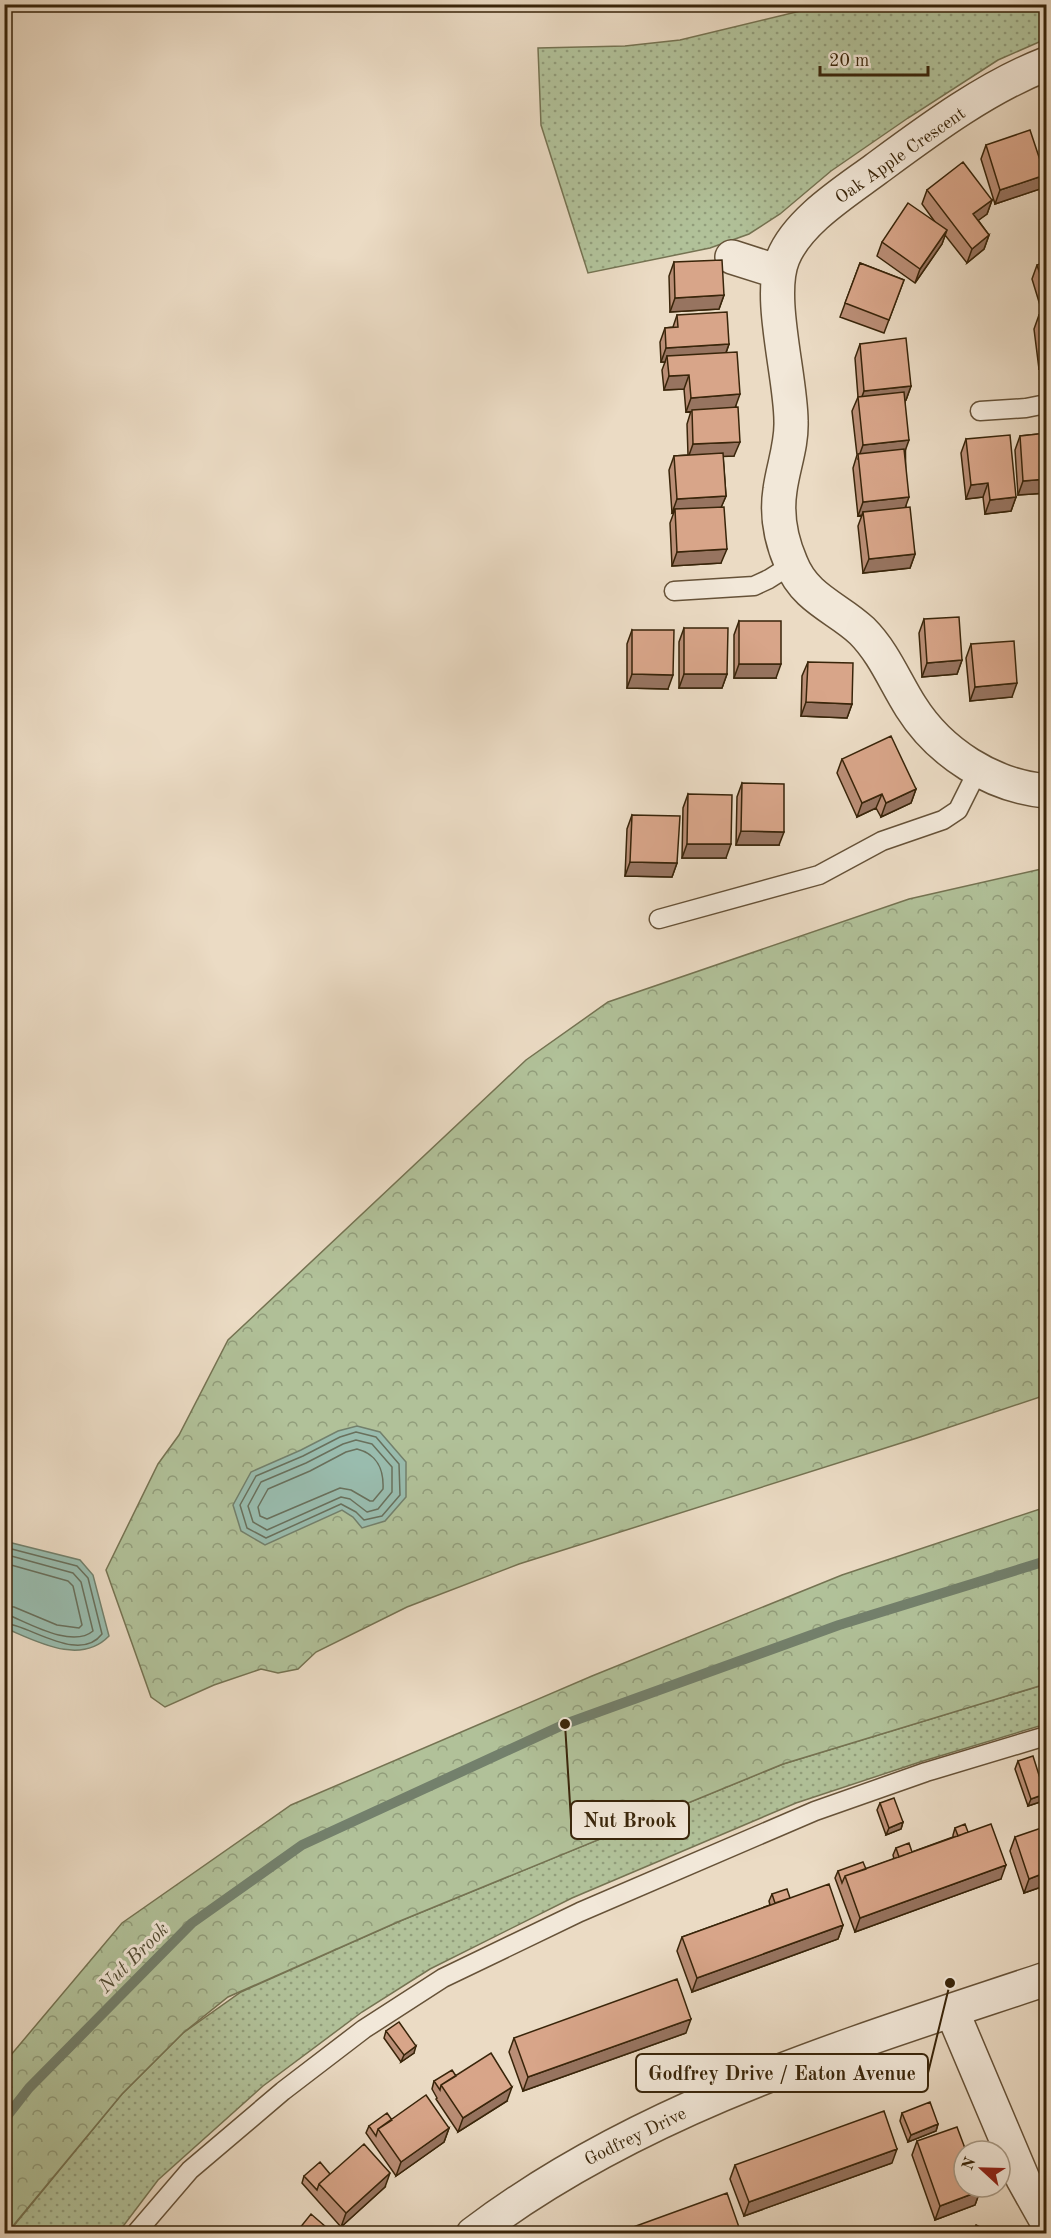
<svg xmlns="http://www.w3.org/2000/svg" width="1051" height="2238" viewBox="0 0 1051 2238" font-family="'Old Standard TT',serif">
  <style>
    .green { fill: url(#green-dots); stroke: #757352; stroke-width: 1.5 }
    .forest { fill: url(#forest-crowns); stroke: #757352; stroke-width: 1.5 }
    .water { fill: #99bcae; stroke: #73806c; stroke-width: 1.5 }
    .lines { fill: none; stroke-linecap: round; stroke-linejoin: round }
    .shore { stroke: #69705c; stroke-width: 1.5 }
    .stream { stroke: #73806c; stroke-width: 10 }
    .service-casing { stroke: #665238; stroke-width: 21 }
    .minor-casing { stroke: #665238; stroke-width: 36 }
    .tertiary-casing { stroke: #665238; stroke-width: 36 }
    .service { stroke: #f2e8d9; stroke-width: 18 }
    .minor { stroke: #f2e8d9; stroke-width: 33 }
    .tertiary { stroke: #f2e8d9; stroke-width: 33 }
    .wall { fill: #ba8e76; stroke: #39250a; stroke-width: 1.5 }
    .shaded-wall { fill: #977460; stroke: #39250a; stroke-width: 1.5 }
    .building { fill: #d8a589; stroke: #39250a; stroke-width: 1.5 }
    .labels { text-anchor: middle; stroke-width: 6; stroke-linejoin: round; paint-order: stroke }
    .street-label { font-size: 18px; fill: #39250a; stroke: #f2e8d9 }
    .water-label { font-size: 20px; font-style: italic; fill: #514b33; stroke: #f2e8d9 }
    .leader { fill: none; stroke: #39250a; stroke-width: 2 }
    .callout-dot { fill: #39250a; stroke: #f2e8d9; stroke-width: 2 }
    .callout { fill: #f2e8d9; stroke: #39250a; stroke-width: 2 }
    .callout-label { font-size: 20px; text-anchor: middle; font-weight: bold; fill: #39250a }
  </style>
  <defs>
    <pattern id="green-dots" width="8" height="8" patternUnits="userSpaceOnUse" patternTransform="scale(1.5)"><rect width="8" height="8" fill="#b1c199"/><path d="M2 2h.1M6 6h.1" fill="none" stroke="#919d7b" stroke-width="1.8" stroke-linecap="round"/></pattern>
    <pattern id="forest-crowns" width="20" height="18" patternUnits="userSpaceOnUse" patternTransform="scale(1.5)"><rect width="20" height="18" fill="#b1c199"/><path d="M2 6a3 3 0 1 1 6 0M12 15a3 3 0 1 1 6 0" fill="none" stroke="#919d7b"/></pattern>
  </defs>
  <rect width="100%" height="100%" fill="#ebdbc4"/>
  <filter id="stains"><feTurbulence type="fractalNoise" baseFrequency=".00333" numOctaves="4"/><feColorMatrix values="0 0 0 0 .2 0 0 0 0 .09 0 0 0 0 .02 0 0 0 .5 -.17"/></filter>
  <radialGradient id="worn" r=".72"><stop offset=".6" stop-color="#630" stop-opacity="0"/><stop offset="1" stop-color="#630" stop-opacity=".3"/></radialGradient>
  <!-- green -->
  <path class="green" d="M825 5H1046V39L998 60 908 118 831 171 780 214 749 234 710 248 588 273 541 125 538 48 625 46 680 40Z
    M1046 1684V1724L920 1762 796 1803 572 1898 430 1969 362 2012 263 2086 158 2180 118 2233 7 2234 122 2094 183 2033 241 1992 400 1921 783 1764Z"/>
  <!-- forest -->
  <path class="forest" d="M1046 868V1395L917 1438 519 1564 407 1607 316 1652 298 1669 278 1673 261 1669 214 1685 165 1707 151 1697 106 1570 158 1464 179 1435 228 1340 526 1060 608 1002 909 899Z
    M1046 1507V1684L783 1764 400 1921 228 1997 183 2033 122 2094 7 2233H5V2062L122 1923 291 1805 592 1676 842 1575Z"/>
  <!-- water -->
  <path class="water" d="M357 1426 380 1432 406 1462V1497L385 1521 362 1528 353 1517 342 1510 265 1545 241 1531 233 1505 251 1472 301 1450 338 1431Z
    M4 1541 80 1560 93 1575 109 1636C80 1666 36 1641 5 1628Z"/>
  <g class="lines">
    <!-- shore -->
    <path class="shore" d="M356 1432 376 1437 399 1464 400 1495 382 1516 364 1520 356 1512 341 1504 266 1538 247 1528 240 1505 256 1476 303 1456 340 1437Z
      M356 1440 372 1444 392 1467V1492L378 1509 367 1512 350 1499 341 1497 267 1530 253 1522 248 1506 261 1482 306 1463 343 1444Z
      M357 1449C377 1454 384 1470 383 1489L373 1501H370L351 1490 340 1488 267 1519 260 1516 258 1507 268 1489 310 1471 346 1452Z
      M4 1547 77 1566 88 1578 102 1634C79 1664 30 1625 4 1623
      M4 1554 73 1573 81 1582 93 1631C73 1648 32 1625 11 1616L4 1615
      M4 1563 68 1581 73 1586 82 1625 79 1628 57 1625 14 1607 4 1606"/>
    <!-- stream -->
    <path class="stream" d="M4 2120 29 2088 192 1923 302 1845 565 1724 839 1625 1046 1561"/>
    <defs>
      <path id="service" d="M980 411 1026 408 1046 404
        M674 591 754 586 769 579 791 565
        M659 919 819 875 882 841 943 820 958 810 978 770
        M135 2234 190 2170 283 2091 364 2029 443 1978 580 1912 815 1811 926 1772 1046 1736"/>
      <path id="minor" d="M1046 64C985 88 929 130 876 169 845 192 798 221 783 258 767 296 791 377 791 421 792 445 783 467 780 490 776 516 781 540 791 563 805 599 838 608 862 631 884 653 895 682 911 707 940 753 992 786 1046 791
        M732 257 779 272
        M952 2011 1023 2179 1046 2220"/>
      <path id="tertiary" d="M473 2234C642 2106 849 2045 1046 1979"/>
    </defs>
    <!-- service casing -->
    <use href="#service" class="service-casing"/>
    <!-- minor casing -->
    <use href="#minor" class="minor-casing"/>
    <!-- tertiary casing -->
    <use href="#tertiary" class="tertiary-casing"/>
    <!-- service -->
    <use href="#service" class="service"/>
    <!-- minor -->
    <use href="#minor" class="minor"/>
    <!-- tertiary -->
    <use href="#tertiary" class="tertiary"/>
  </g>
  <!-- wall -->
  <path class="wall" d="M986 145 1040 189 995 204 981 159Z
    M927 190 992 200 987 214 978 220 989 235 984 249 967 263 945 235 942 244 915 283 877 256 882 242 935 222 922 204Z
    M674 262 724 295 719 309 670 312 669 276Z
    M1047 262V368L1039 369 1034 329 1039 315H1043L1032 279 1037 265Z
    M860 263 904 280 884 333 840 317Z
    M677 315 729 344 726 353 736 407 734 456H723L726 496 721 507V563L672 566 670 523 674 512 672 513 669 470 674 456 688 455 687 424 691 411 686 412 684 389 664 390 662 370 665 362H661L660 342 665 328 673 327Z
    M860 344 911 386 906 400H905L906 507 915 554 910 568 863 573 858 526 862 515 858 516 853 468 857 455 852 411 858 397 855 358Z
    M1047 433V493L1018 495 1015 450 1020 436Z
    M966 439 1016 497 1011 511 985 514 983 497 966 499 961 453Z
    M924 619 962 660 957 674 922 677 919 633Z
    M739 621 776 678H734V635Z
    M684 628 727 674 722 688H679V642Z
    M632 630 668 689 627 688V644Z
    M971 644 1012 697 970 701 966 658Z
    M808 662 852 704 847 718 801 716 802 676Z
    M842 759 916 789 911 803 881 817 876 808 857 817 837 773Z
    M742 783 779 845H736L737 797Z
    M688 794 726 858H682L683 808Z
    M632 815 677 863 672 877 625 876 627 829Z
    M1018 1761 1043 1801 1028 1806 1015 1769Z
    M880 1803 903 1822 901 1829 886 1835 877 1810Z
    M955 1828 968 1832 1001 1879 855 1932 835 1878 838 1871 866 1869 894 1859 893 1855 896 1848 912 1852 953 1837V1835Z
    M1015 1837 1047 1885 1024 1893 1010 1851Z
    M772 1894 790 1898 843 1925 838 1939 692 1992 677 1951 682 1937 770 1905 769 1901Z
    M386 2031 414 2053 401 2062 384 2038Z
    M686 2033 523 2091 509 2052 514 2038Z
    M456 2076 507 2101 458 2132 436 2099 437 2098 432 2089 434 2081Z
    M902 2113 938 2124 936 2131 908 2142 900 2121Z
    M392 2120 449 2128 444 2142 396 2176 366 2133 369 2126Z
    M917 2141 980 2191 975 2205 935 2220 912 2155Z
    M892 2163 744 2216 730 2179 735 2165Z
    M330 2174 385 2187 341 2227 302 2183 304 2176Z"/>
  <!-- shaded-wall -->
  <path class="shaded-wall" d="M1045 175 1040 189 995 204 1000 190Z
    M992 200 987 214 968 228 973 214Z
    M947 230 942 244 915 283 920 269Z
    M989 235 984 249 967 263 972 249Z
    M724 295 719 309 670 312 675 298Z
    M729 344 724 358 667 356 665 362H661L666 348Z
    M1047 354V368L1039 369 1044 355Z
    M689 375 684 389 664 390 669 376Z
    M911 386 906 400 859 405 864 391Z
    M740 394 735 408 686 412 691 398Z
    M909 440 904 454 858 459 863 445Z
    M740 442 734 456 688 458 693 444Z
    M1047 479V493L1018 495 1023 481Z
    M988 483 983 497 966 499 971 485Z
    M726 496 720 510 675 509 674 512 672 513 677 499Z
    M909 497 904 511 863 512 862 515 858 516 863 502Z
    M1016 497 1011 511 985 514 990 500Z
    M727 549 721 563 672 566 677 552Z
    M915 554 910 568 863 573 869 559Z
    M962 660 957 674 922 677 927 663Z
    M739 664H781L776 678H734Z
    M632 674 673 675 668 689 627 688Z
    M684 674H727L722 688H679Z
    M1017 683 1012 697 970 701 975 687Z
    M806 702 852 704 847 718 801 716Z
    M916 789 911 803 881 817 886 803Z
    M882 794 876 808 857 817 862 803Z
    M741 831 784 832 779 845H736Z
    M687 844H731L726 858H682Z
    M630 862 677 863 672 877 625 876Z
    M1045 1794 1043 1801 1028 1806 1031 1799Z
    M903 1822 901 1829 886 1835 889 1828Z
    M1006 1865 1001 1879 855 1932 860 1918Z
    M1047 1872V1885L1024 1893 1029 1879Z
    M843 1925 838 1939 692 1992 697 1978Z
    M691 2019 686 2033 523 2091 528 2077Z
    M416 2046 414 2053 401 2062 404 2055Z
    M512 2087 507 2101 458 2132 463 2118Z
    M938 2124 936 2131 908 2142 911 2135Z
    M449 2128 444 2142 396 2176 401 2162Z
    M897 2149 892 2163 744 2216 749 2202Z
    M390 2173 385 2187 341 2227 346 2213Z
    M980 2191 975 2205 935 2220 940 2206Z"/>
  <!-- building -->
  <path class="building" d="M1030 130 1045 175 1000 190 986 145Z
    M963 162 992 200 973 214 989 235 972 249 927 190Z
    M908 203 947 230 920 269 882 242Z
    M722 260 724 295 675 298 674 262Z
    M1047 262V296L1037 265Z
    M860 263 904 280 889 320 845 303Z
    M727 312 729 344 666 348 665 328 678 327 677 315Z
    M1047 314V354L1044 355 1039 315Z
    M906 338 911 386 864 391 860 344Z
    M737 352 740 394 691 398 689 375 669 376 667 356Z
    M904 392 909 440 863 445 858 397Z
    M738 407 740 442 693 444 692 410Z
    M1047 433V479L1023 481 1020 436Z
    M1010 435 1016 497 990 500 988 483 971 485 966 439Z
    M904 449 909 497 863 502 858 454Z
    M723 453 726 496 677 499 674 456Z
    M724 507 727 549 677 552 675 509Z
    M910 507 915 554 869 559 863 512Z
    M959 617 962 660 927 663 924 619Z
    M739 621H781V664H739Z
    M684 628H728L727 674H684Z
    M632 630H674L673 675 632 674Z
    M1014 641 1017 683 975 687 971 644Z
    M808 662 853 663 852 704 806 702Z
    M891 736 916 789 886 803 882 794 862 803 842 759Z
    M742 783 784 784V832L741 831Z
    M688 794 732 795 731 844H687Z
    M632 815 680 816 677 863 630 862Z
    M1033 1756 1045 1794 1031 1799 1018 1761Z
    M894 1798 903 1822 889 1828 880 1803Z
    M965 1824 968 1832 958 1836 955 1828Z
    M991 1824 1006 1865 860 1918 845 1876Z
    M1047 1826V1872L1029 1879 1015 1837Z
    M909 1843 912 1852 899 1857 896 1848Z
    M863 1862 866 1869 845 1876 842 1883 838 1871Z
    M829 1884 843 1925 697 1978 682 1937Z
    M787 1889 790 1898 775 1903 772 1894Z
    M677 1979 691 2019 528 2077 514 2038Z
    M399 2022 416 2046 404 2055 386 2031Z
    M491 2053 512 2087 463 2118 441 2085Z
    M452 2070 456 2076 441 2085 440 2090 434 2081Z
    M426 2095 449 2128 401 2162 378 2129Z
    M930 2102 938 2124 911 2135 902 2113Z
    M884 2111 897 2149 749 2202 735 2165Z
    M387 2113 392 2120 378 2129 376 2136 369 2126Z
    M957 2127 966 2151H964V2187H978L980 2191 940 2206 917 2141Z
    M364 2144 390 2173 346 2213 319 2184Z
    M320 2162 330 2174 319 2184 317 2190 304 2176Z
    M727 2193 740 2230 731 2234H614Z
    M311 2214 334 2234H295Z
    M976 2225 993 2234H972Z"/>
  <g class="labels">
    <!-- street labels -->
    <g class="street-label">
      <text transform="translate(900 155) rotate(-35)" y="6">Oak Apple Crescent</text>
      <text transform="translate(635 2136) rotate(-26)" y="6">Godfrey Drive</text>
    </g>
    <!-- water labels -->
    <g class="water-label">
      <text transform="translate(133 1957) rotate(-45)" y="7">Nut Brook</text>
    </g>
  </g>
  <!-- callouts -->
  <path class="leader" d="M565 1724L571 1820M950 1983L928 2073"/>
  <g class="callout-dot">
    <circle cx="565" cy="1724" r="6"/>
    <circle cx="950" cy="1983" r="6"/>
  </g>
  <g class="callout">
    <rect x="571" y="1801" width="118" height="38" rx="6"/>
    <rect x="636" y="2054" width="292" height="38" rx="6"/>
  </g>
  <g class="callout-label">
    <text x="630" y="1827">Nut Brook</text>
    <text x="782" y="2080">Godfrey Drive / Eaton Avenue</text>
  </g>
  <!-- margin -->
  <rect width="1051" height="2238" fill="none" stroke="#ebdbc4" stroke-width="24"/>
  <rect x="6" y="6" width="1039" height="2226" fill="none" stroke="#39250a" stroke-width="3"/>
  <rect x="12" y="12" width="1027" height="2214" fill="none" stroke="#39250a" stroke-width="1.5"/>
  <!-- north arrow -->
  <g transform="translate(982 2169) rotate(292)"><circle r="28" fill="#f2e8d9" stroke="#a89a86" stroke-width="1.5"/>
  <path d="M0-4.5L10 22L0 15L-10 22Z" fill="#8f2418"/>
  <text y="-9" font-size="16" font-weight="bold" text-anchor="middle" fill="#39250a">N</text>
  </g>
  <!-- scale -->
  <path d="M820 66v9h108v-9" fill="none" stroke="#39250a" stroke-width="3"/>
  <text x="829" y="66" font-size="18" fill="#39250a" stroke="#f2e8d9" stroke-width="4.5" paint-order="stroke">20 m</text>
  <rect width="100%" height="100%" filter="url(#stains)"/>
  <rect width="100%" height="100%" fill="url(#worn)"/>
</svg>
